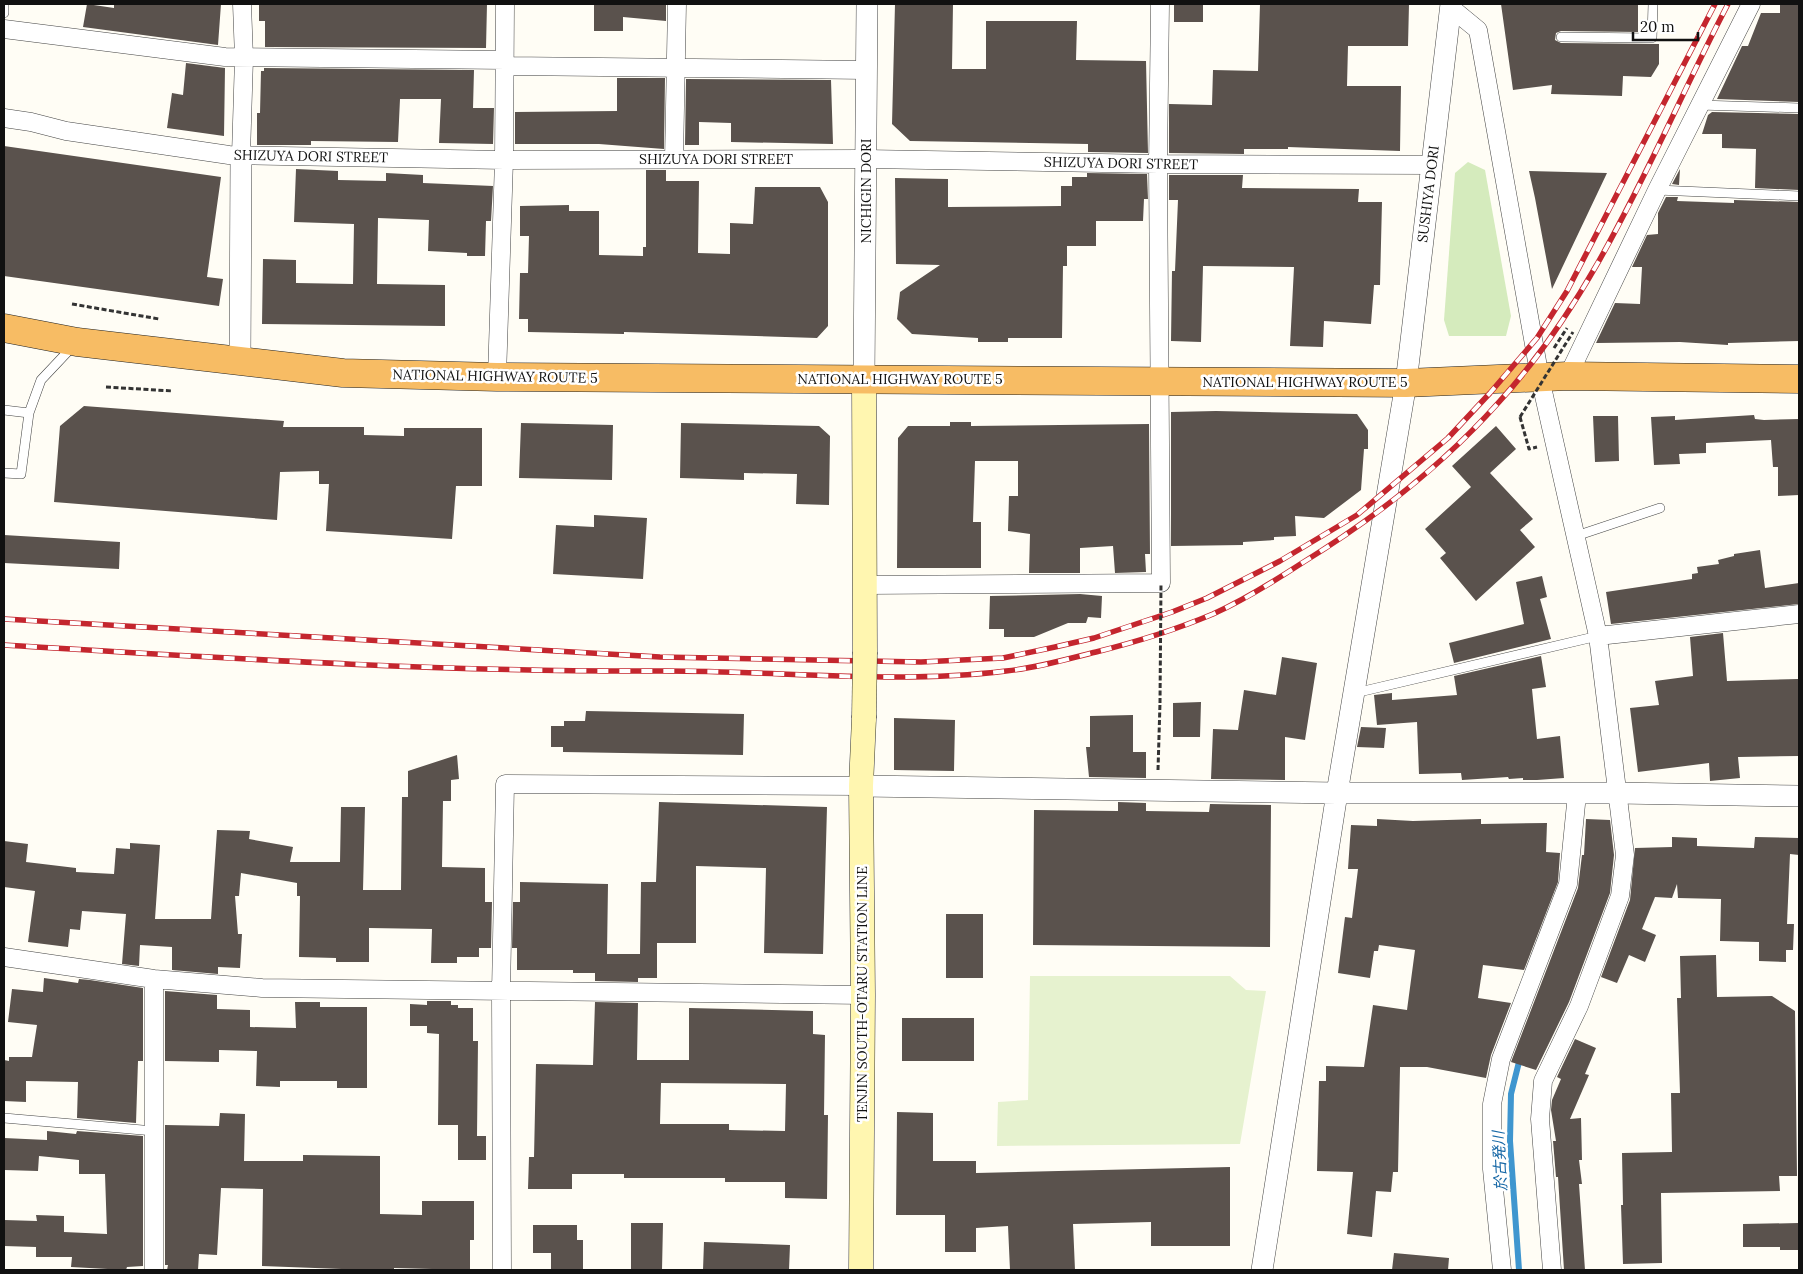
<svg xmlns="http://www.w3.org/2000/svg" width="1803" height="1274" viewBox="0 0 1803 1274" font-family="Lora,'Noto Sans JP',serif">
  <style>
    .green { fill: #d5ebbd }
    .pitch { fill: #e6f2cf }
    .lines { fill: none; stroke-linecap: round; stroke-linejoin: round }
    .stream { stroke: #3f96cf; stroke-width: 6 }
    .building { fill: #5a524d; fill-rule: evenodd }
    .service-casing { stroke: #444; stroke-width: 10 }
    .minor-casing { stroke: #444; stroke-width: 19 }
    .tertiary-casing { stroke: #444; stroke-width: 22 }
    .secondary-casing { stroke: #333; stroke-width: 25 }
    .trunk-casing { stroke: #222; stroke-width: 29 }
    .path { stroke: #333; stroke-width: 3; stroke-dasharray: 5 2.5; stroke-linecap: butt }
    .service { stroke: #fff; stroke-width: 9 }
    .minor { stroke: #fff; stroke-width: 18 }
    .tertiary { stroke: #fff; stroke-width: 21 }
    .secondary { stroke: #fff6b0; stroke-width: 24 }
    .trunk { stroke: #f7bc64; stroke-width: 28 }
    .rail-casing { stroke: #c4262e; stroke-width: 5.5 }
    .rail { stroke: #fff; stroke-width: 4; stroke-dasharray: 11; stroke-linecap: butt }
    .secondary-bridge-casing { stroke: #333; stroke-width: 25; stroke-linecap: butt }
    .path-bridge { stroke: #333; stroke-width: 3; stroke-dasharray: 5 2.5; stroke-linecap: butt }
    .secondary-bridge { stroke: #fff6b0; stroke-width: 24 }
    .labels { text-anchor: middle; stroke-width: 5; stroke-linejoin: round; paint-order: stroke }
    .street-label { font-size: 14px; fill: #111; stroke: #fff }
    .water-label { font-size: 15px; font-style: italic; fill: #1768a6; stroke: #fff }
  </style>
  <rect width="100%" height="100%" fill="#fffdf5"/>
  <!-- green -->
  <path class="green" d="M1468 162 1485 170 1511 316 1506 336H1449L1444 320 1455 173Z"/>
  <!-- pitch -->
  <path class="pitch" d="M1030 976H1230L1246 990 1266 991 1240 1144 997 1146 998 1102 1028 1100Z"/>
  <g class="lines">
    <!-- stream -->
    <path class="stream" d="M1519 1270 1510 1141 1511 1094 1520 1058"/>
  </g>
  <!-- building -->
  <path class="building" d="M87 4 114 8V4H221L218 45 83 27Z
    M259 4H487L486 48 265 47V21H259Z
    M594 4H666V21L623 17V31H594Z
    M895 4H953L952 69H986V21H1077L1076 60 1146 61 1148 153 1088 152V144L910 141 892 124Z
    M1174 4H1203V22H1174Z
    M1260 4H1409L1408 46H1348L1347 86H1401L1400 151 1288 147V149H1244V154L1169 153V104L1212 105 1213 70 1258 71Z
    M1501 4H1638V32L1561 31 1556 33 1555 40 1561 43 1659 44V64L1651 77 1623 76 1622 96 1551 94 1552 85 1513 90Z
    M1780 4H1799V102L1717 99 1742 46H1748L1761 13H1780Z
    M186 63 225 68 224 136 167 128 172 93 183 95Z
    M264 68 474 70 473 108H494L493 144 439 143 441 99H400L398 142 311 141V145H257V113H260L261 71H264Z
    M617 78H665L664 149 599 144H515V112L617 111Z
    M686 79 831 80 833 144 731 142V123L699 122V145H685Z
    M1712 112 1799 114V190L1755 188 1756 149 1722 148V134H1702L1708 115Z
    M4 146 221 177 207 277 223 279 219 306 4 276Z
    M296 169 338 171V180L386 181V173L423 175V183L493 186 491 221H486L485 256H467V253L428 251 429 220 378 218 377 284 445 285V326L262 324 263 259 296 260V283L353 284 354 224 294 222Z
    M1680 169 1679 185 1672 184Z
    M646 170H666V181H699L698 253 730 254V223L753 224 755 187H820L828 202V326L817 338 624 332V334L528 332V319H519L520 273H528L529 236H520V206L569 205V211H599V255L643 256V247H646Z
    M1529 171 1607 173 1552 289 1535 198Z
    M1087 173 1147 174 1148 199H1144L1143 221H1096V246H1067V266H1063L1062 338H1008V342H978V338L912 334 897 319 900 292 940 265 896 264 895 178 948 179V207L1061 206V186H1072V177H1087Z
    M1169 175H1243L1242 188 1359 189 1358 202H1382L1380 285H1374L1371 324 1324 321 1323 347 1290 346 1294 267 1203 266 1201 342 1171 341 1172 271H1175L1178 200H1169Z
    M1666 197H1678L1677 201 1734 203V200L1799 202V341L1728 343V345L1680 342 1596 343 1615 303 1640 304 1642 267H1632L1647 235 1658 234V213Z
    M84 406 284 421 283 427H364V435L404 436V428H482V486H456L452 539 326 531 329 484H319V471L280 472 277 520 54 502 60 426Z
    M1216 411 1357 414 1368 430V449H1364L1361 490 1324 518 1295 516 1296 536 1274 537V540L1243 542V545L1171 546V412Z
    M1754 415 1755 419 1764 420 1799 419V495L1778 496V467H1773L1771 440 1706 443V453L1679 454 1680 464 1654 465 1651 417 1675 416V420Z
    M1593 416H1618L1619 461 1595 462Z
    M950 422H971V426L1149 424 1150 554H1145L1146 572 1115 573 1113 546 1080 548V573H1029L1030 534 1008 531 1009 496H1018V461H975L973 522H981V568H897L898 438 908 426H950Z
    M521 423 613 425 612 480 519 478Z
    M681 423 819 426 830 436 829 505 796 504 797 474 744 473V480L680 478Z
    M1496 426 1516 449 1490 473 1533 519 1520 530 1535 547 1476 601 1440 558 1446 553 1425 529 1471 487 1452 466Z
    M594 515 647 518 643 579 553 574 556 525 594 527Z
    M4 535 120 542 119 569 4 563Z
    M1760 550 1765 588 1799 583V604L1611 624 1606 592 1692 579V574L1698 573 1697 567 1719 564 1718 560 1734 556V554Z
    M1542 576 1547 597 1540 599 1551 639 1454 663 1449 643 1524 624 1516 582Z
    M1080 594 1102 596 1101 618 1088 617 1086 623H1068L1034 637H1004V629H989L990 596Z
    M1723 633 1727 681 1798 679 1799 756 1738 757 1740 778 1710 781 1709 763 1638 772 1630 708 1659 705 1655 681 1693 676 1690 637Z
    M1541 656 1546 687 1532 689 1537 739 1560 736 1564 778 1537 780H1523V778L1509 779 1508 777 1462 780 1461 773 1419 774 1417 722 1377 725 1374 695 1392 693V700L1457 695 1454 676Z
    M1282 657 1317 663 1305 740 1285 737V780L1211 779 1213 729 1238 730 1244 690 1276 695Z
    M1201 702 1200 737H1173V703Z
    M586 711 744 714 743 755 563 752V747H551V726H564V721H585Z
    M1133 715V752H1146V778L1089 777 1086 747H1090V716Z
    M894 718 955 720 954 771 894 770Z
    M1361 727 1386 728 1384 748 1357 747Z
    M457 755 459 779 451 780V801H443L442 867 485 868V902H492L491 948H479V957H457V963H431L432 929 369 928V962H336V958L299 957 300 896H297V883L241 873 239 896H235L238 934H242L240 968 218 967V974L172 970V947L140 945 139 966 122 964 126 914 82 911 80 930 70 929 68 947 28 942 35 891 4 887V841L28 844 26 862 76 868V872L114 874 116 848 130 849V843L160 845 155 919H211L217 830 250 831 249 839 293 847 290 862H340L341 807H365L363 890H401L402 797H408V771Z
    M659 802 827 807 823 954 764 953 766 868 696 866V943H657V978H638V982L595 981V973H573V970H517V948H512L513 902H520V882L608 884 607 954H640L641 882H656Z
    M1118 802 1146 803V811L1209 812 1210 804 1271 805 1270 947 1033 945 1034 810 1118 811Z
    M1377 819 1413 821 1481 819V824L1547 823 1546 852 1560 853 1558 882 1524 970 1483 965 1478 998 1511 1003 1491 1055 1486 1078 1427 1067H1400L1398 1172H1393L1391 1192 1376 1191 1372 1237 1347 1234 1353 1172 1317 1171 1319 1081H1326V1066L1364 1067 1373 1005 1407 1010 1415 950 1379 945 1378 951H1374L1370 978 1338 973 1345 917 1352 918 1358 869H1348L1351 825 1377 826Z
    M1586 819 1610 820 1614 855 1610 893 1569 1002 1536 1070 1511 1062 1578 888 1582 855H1584Z
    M1672 837 1697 838V846L1754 848 1755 837 1799 838V855L1790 854 1787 924H1794L1793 950H1786V962L1759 961V942L1720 941 1721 899 1678 898 1677 884 1672 898 1655 897 1642 929 1656 935 1645 962 1629 955 1617 983 1601 977 1630 900 1635 848 1672 847Z
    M946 914H983V978H946Z
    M1716 955 1717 997 1772 996 1795 1011 1797 1176H1779L1780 1191 1661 1193 1662 1263 1623 1264 1621 1205H1623L1622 1153 1672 1152 1671 1093H1680L1677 998H1681L1680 956Z
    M44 978 78 983 79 979 90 980 143 988V1061H138L136 1123 77 1118 78 1082 26 1081V1102L4 1101V1060L9 1061V1057H32L37 1025 8 1022 12 989 43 992Z
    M165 991 217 995V1009L250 1010V1027L296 1028 295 1002H320V1007H367V1088H337V1081H280V1087L256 1086 257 1051 219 1050V1062L165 1061Z
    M427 1001H451V1005H458V1008H473V1041H478L477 1136H486V1160H458V1125H438L439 1034 427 1033V1026H410V1004L427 1005Z
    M595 1002 638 1003 637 1060H689V1008L813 1011V1034L825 1035 824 1115H828L827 1199 785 1198V1182H725V1178H624V1174H572V1189H528L529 1157H534L536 1064 593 1065ZM661 1083 786 1084 785 1131 729 1130V1124H660Z
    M902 1018H974V1061H902Z
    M1575 1039 1596 1048 1585 1074 1589 1075 1570 1119 1581 1118 1582 1160H1579L1582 1184H1579L1585 1270H1564L1558 1177H1556L1553 1141H1556L1551 1110 1552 1100 1561 1079 1557 1077Z
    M897 1112 933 1113V1161H976V1173L1230 1167V1246H1151V1222L1073 1224 1075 1270H1010L1008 1226 976 1228V1252H945V1215H896Z
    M220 1113 245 1114 244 1161H303V1155L380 1156V1214L422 1215V1201H474V1240H470V1270L394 1268V1270H368L262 1266 263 1189 221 1188 217 1255 199 1254 198 1270H167L168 1265H165V1125L219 1126Z
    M47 1131 76 1134 77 1131 143 1136V1266L127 1267 126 1270 71 1267 72 1257H36V1247L4 1246V1220L37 1221 36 1215 64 1216V1232L107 1234 105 1174H79V1160L39 1156 38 1171 4 1170V1138L47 1140Z
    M631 1223H663L662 1270H631Z
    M1799 1223V1250H1780V1247H1743V1224Z
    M533 1225H577V1240H583V1270H551V1253H533Z
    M704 1242 790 1245 789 1270H703Z
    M1394 1253 1449 1258 1448 1270H1392Z"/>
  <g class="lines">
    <defs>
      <path id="service" d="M4 13V4
        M1561 37 1652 38 1653 4
        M1699 105 1799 108
        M1657 190 1799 196
        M4 410 29 413
        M4 473 21 474 29 413 41 380 74 345
        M1576 536 1660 508
        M1355 693 1598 636
        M4 1118 154 1131"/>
      <path id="minor" d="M1450 7 1478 30 1540 378 1598 636 1625 855 1620 896 1579 1006 1543 1081 1540 1119 1552 1270
        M4 29 225 57 505 60
        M505 66 866 70
        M4 118 31 122 66 131 229 155 504 160 866 159 1158 164 1432 165
        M241 155 244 58 242 4
        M674 159 677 4
        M1568 376 1657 190 1751 4
        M497 377 504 160 505 4
        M865 585 1161 583 1158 164 1160 4
        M1598 636 1799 614
        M4 957 154 979 262 988 863 995
        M154 979V1270
        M502 1270 501 992 505 784 861 786
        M1502 1270 1492 1169V1104L1501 1059 1568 884 1577 794"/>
      <path id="tertiary" d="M240 363 241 155
        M864 378 867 4
        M861 786 1337 793H1617L1799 796
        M1262 1270 1337 793 1406 383 1451 4"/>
      <path id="secondary" d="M864 378 865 652
        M861 1270 863 995 861 786 864 718"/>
      <path id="trunk" d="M4 328 77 342 343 373 497 377 1406 383 1568 376 1799 379"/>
    </defs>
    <!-- service casing -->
    <use href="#service" class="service-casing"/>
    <!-- minor casing -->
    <use href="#minor" class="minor-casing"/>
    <!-- tertiary casing -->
    <use href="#tertiary" class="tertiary-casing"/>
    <!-- secondary casing -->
    <use href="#secondary" class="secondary-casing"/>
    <!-- trunk casing -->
    <use href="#trunk" class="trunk-casing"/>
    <!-- path -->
    <path class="path" d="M72 304 159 319
      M1554 348 1567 328
      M106 387 173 391
      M1520 417 1529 449 1537 447
      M1158 770 1160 703"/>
    <!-- service -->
    <use href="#service" class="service"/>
    <!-- minor -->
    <use href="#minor" class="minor"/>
    <!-- tertiary -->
    <use href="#tertiary" class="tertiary"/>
    <!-- secondary -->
    <use href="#secondary" class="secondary"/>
    <!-- trunk -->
    <use href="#trunk" class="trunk"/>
    <defs>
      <path id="rail" d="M4 619 660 657 921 662 1003 658 1055 647 1094 638 1172 612 1207 598 1280 561 1357 515 1448 438 1490 393 1537 338 1567 291 1715 4
        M4 645C222 658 440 672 658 671 773 670 892 685 1006 671 1037 668 1067 659 1096 652 1136 642 1175 630 1213 614 1244 600 1273 582 1302 563 1375 518 1442 466 1499 402 1603 288 1658 138 1728 4"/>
    </defs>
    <!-- rail casing -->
    <use href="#rail" class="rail-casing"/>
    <!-- rail -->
    <use href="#rail" class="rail"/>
    <defs>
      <path id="secondary-bridge" d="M864 718 865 652"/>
    </defs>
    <!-- secondary-bridge casing -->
    <use href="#secondary-bridge" class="secondary-bridge-casing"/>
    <!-- path-bridge -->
    <path class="path-bridge" d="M1520 417 1573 332
      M1160 703 1161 583"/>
    <!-- secondary-bridge -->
    <use href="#secondary-bridge" class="secondary-bridge"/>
  </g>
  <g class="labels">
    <!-- street labels -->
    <g class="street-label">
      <text transform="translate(311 156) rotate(1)" y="5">SHIZUYA DORI STREET</text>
      <text x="716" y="164">SHIZUYA DORI STREET</text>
      <text transform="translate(1121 163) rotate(1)" y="5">SHIZUYA DORI STREET</text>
      <text transform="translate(866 191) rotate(-90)" y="5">NICHIGIN DORI</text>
      <text transform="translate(1428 194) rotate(-83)" y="5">SUSHIYA DORI</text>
      <text transform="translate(495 376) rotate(1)" y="5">NATIONAL HIGHWAY ROUTE 5</text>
      <text x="900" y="384">NATIONAL HIGHWAY ROUTE 5</text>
      <text x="1305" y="387">NATIONAL HIGHWAY ROUTE 5</text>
      <text transform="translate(862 994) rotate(-90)" y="5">TENJIN SOUTH-OTARU STATION LINE</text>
    </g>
    <!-- water labels -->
    <g class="water-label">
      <text transform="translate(1500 1161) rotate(-93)" y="5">於古発川</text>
    </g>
  </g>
  <!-- border -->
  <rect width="1803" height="1274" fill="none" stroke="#111111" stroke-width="10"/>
  <!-- scale -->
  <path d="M1633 32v8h65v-8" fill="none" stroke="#111111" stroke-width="2.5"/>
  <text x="1640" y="32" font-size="15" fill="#111111" stroke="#ffffff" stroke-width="4" paint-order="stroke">20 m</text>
</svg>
